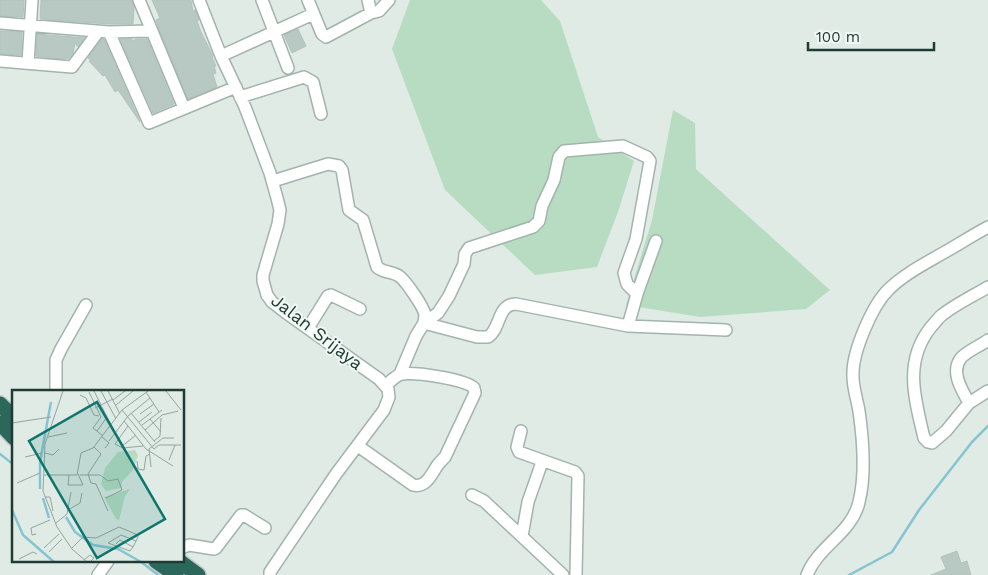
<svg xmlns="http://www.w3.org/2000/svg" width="988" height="575" viewBox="0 0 988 575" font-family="'Work Sans',sans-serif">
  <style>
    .green { fill: #b8dcc2 }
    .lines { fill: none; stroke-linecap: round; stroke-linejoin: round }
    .stream { stroke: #87c4d1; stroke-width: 2.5 }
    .building { fill: #b8c8c2; stroke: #b2c4bd }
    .minor-casing { stroke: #a3b3ad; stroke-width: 14 }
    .highway-casing { stroke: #c1c8c6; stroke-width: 18 }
    .minor { stroke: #fff; stroke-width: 11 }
    .highway { stroke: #2c675c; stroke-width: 15 }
    .labels { text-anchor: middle; stroke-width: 4; stroke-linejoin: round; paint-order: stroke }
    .street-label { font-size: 18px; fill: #203b34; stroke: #f0f7f4 }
    .inset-river { fill: none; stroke: #87c4d1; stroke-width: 2.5 }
    .inset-road { fill: none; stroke: #93a59f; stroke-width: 1 }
    .view { fill: #0f766e; fill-opacity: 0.15; stroke: #0f766e; stroke-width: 2.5 }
    .inset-edge { fill: none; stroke: #203b34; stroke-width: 2.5 }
  </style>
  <rect width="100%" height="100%" fill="#e0ebe6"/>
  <!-- green -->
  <path class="green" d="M410 0H541L560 21 598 137 634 161 618 212 597 267 535 275 445 190 392 49Z
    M673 110 695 123 696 169 830 290 806 309 700 317 626 305 652 220Z"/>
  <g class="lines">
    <!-- stream -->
    <path class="stream" d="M0 454 14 465
      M140 561 158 575
      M849 575 892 552 919 510 972 442 988 426"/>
  </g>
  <!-- building -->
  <path class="building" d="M0 0H24L23 17 0 16Z
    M41 0H132L134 7 133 24H109L40 19Z
    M152 0H191L193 11 195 10 199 20 197 21 201 32 213 56 212 57 216 66H214L216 73 213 74 217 87 188 99 159 29 156 20 160 18Z
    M298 29 306 46 292 53 284 35Z
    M0 31 22 32 21 55 0 54Z
    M37 34 85 38 78 47 75 43 73 53 69 58 61 59 36 56Z
    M102 39H104L140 122 118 90 115 92 105 75 103 76 89 61 91 60 88 58Z
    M120 39H132V41L137 39H147L174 104 153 113Z
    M957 551 961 563 967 561 971 575H931L946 569 941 557Z"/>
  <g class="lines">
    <defs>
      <path id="minor" d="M139 0 184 108
        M199 0 221 56 245 107 270 173 277 198 280 210 278 224 263 275V281L267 295 272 302 285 312 379 379 388 389 389 397 384 410 336 474 270 572V575
        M262 0 288 68
        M308 0 322 34 326 37 371 13 379 11 389 0
        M368 0 371 13
        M0 23 109 32 149 123 236 87
        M109 32 150 31
        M221 56 313 14
        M0 61 72 67 98 32
        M28 63 32 0
        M240 97 304 77 313 82 321 114
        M273 181 328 164 339 166 342 170 349 210 363 220 377 267C383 273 392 271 399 276 405 280 424 307 425 315 425 318 424 320 424 323L477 337H488C501 329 497 304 516 304L628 326 726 330
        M988 287C973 296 956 304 942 315 938 318 935 323 931 327 903 362 915 399 924 438L928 442 932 443 946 431 969 403 988 391
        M628 326 637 294 656 241
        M308 328 328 296 331 295 360 309
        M400 374 416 336 424 323 438 313 449 296 464 264 465 254 469 248 533 227 539 221 542 206 554 180 559 157 564 151 623 146 647 157 650 161 636 239 624 273 627 284 637 294
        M56 391V360L61 349 86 305
        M969 403C962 390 950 372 961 358 967 351 980 346 988 340
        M521 431 517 447 519 452 575 472 578 476 576 575
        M358 446 413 485C426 488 431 475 437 466 439 463 442 460 445 457L475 393 474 388C465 379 415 372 402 374 396 375 390 382 386 385
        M472 495 484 501 563 575
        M522 536 528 502 542 462
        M184 547 189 545 214 549 216 548 241 515H244L265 528
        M98 575 108 561
        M807 575C818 546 852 533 859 502 866 474 863 439 859 411 857 399 852 385 853 373 853 351 872 306 888 290 904 274 926 263 945 252 959 244 973 235 988 227"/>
      <path id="highway" d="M0 404 14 418
        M0 423 14 438
        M156 561 176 575
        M179 561 198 575"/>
    </defs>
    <!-- minor casing -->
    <use href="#minor" class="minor-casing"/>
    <!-- highway casing -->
    <use href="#highway" class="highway-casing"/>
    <!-- minor -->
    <use href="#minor" class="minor"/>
    <!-- highway -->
    <use href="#highway" class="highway"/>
  </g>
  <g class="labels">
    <!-- street labels -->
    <g class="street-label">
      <text transform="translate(317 332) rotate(38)" y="6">Jalan Srijaya</text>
    </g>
  </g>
  <!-- overview -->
  <g transform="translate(12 390)">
    <rect width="172" height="172" fill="#e0ebe6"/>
    <path d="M123 60 126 65 121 80 110 92 109 98 94 101 89 94 93 78 106 62ZM118 99 113 106 107 130 104 129 92 107Z" fill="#b8dcc2"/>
    <path class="inset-river" d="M28 99V72L39 12M31 108 37 128M0 120 11 145 42 172M54 127 63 142 81 155 106 159 129 172"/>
    <path class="inset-road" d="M51 1 33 54 31 101 45 137 60 159 75 172M82 1 99 35M89 1 104 29M96 1 108 24M154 1 169 20M77 2 89 27 81 38 91 46M134 2 147 22M68 5 74 8 82 25 87 26M101 10 113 1M104 15 121 1M83 18 101 9M110 20 142 59 147 55H169M119 23 143 52M128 24 142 14M138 29 149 42M112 31 134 59 161 76M127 32 140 22M0 33 39 27M130 35 150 20M116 36 103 54 111 58 131 56M133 40 150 25 166 21M85 41 95 27M36 47 55 43M90 47 97 53 93 58M97 51 116 26 138 8M142 51 148 46 149 28M82 57 89 64 76 84 79 93 84 94 96 121M109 57 124 45M33 63 41 65 47 59M13 67 30 63M157 70 163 55M125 71 126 79 132 80 134 66 138 64M139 77 137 59 151 48H162M32 85H65L69 63 81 58 110 20 136 1M57 85 56 95H71L66 84M68 85H88L96 91 106 89 110 100 94 108M5 93 28 83M33 107H38L41 121M56 120 68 113 70 103M44 133 55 124 59 102M24 144 20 145 19 138 38 130M104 154 108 150 121 157M32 158 47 144M60 158 71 147 84 148 107 137 126 145V147L121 157 118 161 96 153 109 145 124 151M37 162 50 149M7 169 21 162 25 164M72 170 78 165 82 168 78 172"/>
    <path class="view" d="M85 12 153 129 85 168 17 51Z"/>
    <rect width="172" height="172" class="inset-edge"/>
  </g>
  <!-- scale -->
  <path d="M808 42v8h126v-8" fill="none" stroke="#203b34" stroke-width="2.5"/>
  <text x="816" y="42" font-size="15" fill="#203b34" stroke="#f0f7f4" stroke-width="4" paint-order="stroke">100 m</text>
</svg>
